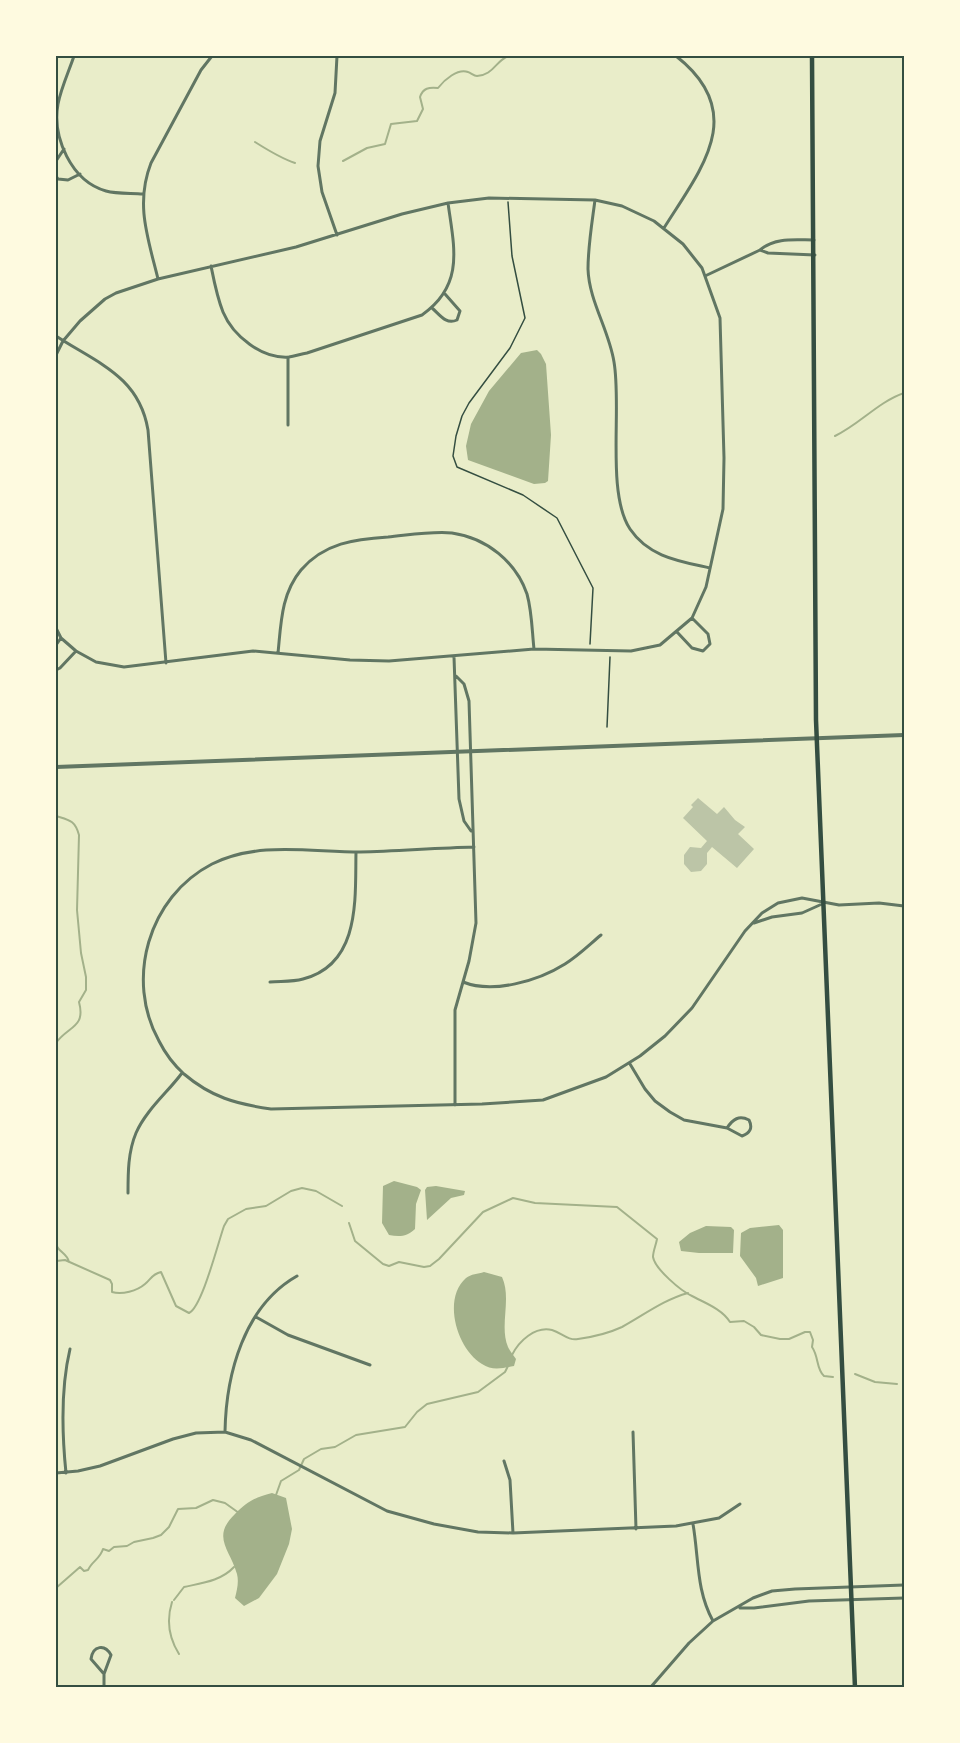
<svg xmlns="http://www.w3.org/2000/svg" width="960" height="1743" viewBox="0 0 960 1743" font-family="'Sofia Sans Condensed',sans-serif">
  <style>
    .water { fill: #a3b18a }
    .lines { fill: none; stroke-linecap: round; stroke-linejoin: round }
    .stream { stroke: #a3b18a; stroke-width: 2 }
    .building { fill: #bcc5a7 }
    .path { stroke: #344e41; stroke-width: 1.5 }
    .minor { stroke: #617663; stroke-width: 3 }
    .tertiary { stroke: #617663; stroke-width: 4 }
    .secondary { stroke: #344e41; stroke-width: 4.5 }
    .neatline { fill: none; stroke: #344e41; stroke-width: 2 }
  </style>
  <rect width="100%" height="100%" fill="#e9edc9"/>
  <!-- water -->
  <path class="water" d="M537 350 541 354 546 364 551 435 548 481 545 483 534 484 468 460 466 446 471 424 489 391 521 353Z
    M394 1181 417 1187 421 1190 416 1204 415 1229C407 1237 399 1237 389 1235L382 1223 383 1186Z
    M436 1186 465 1191 464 1195 451 1198 427 1220 425 1190 427 1187Z
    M779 1225 783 1230V1278L758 1286 756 1278 740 1256 741 1233 750 1228Z
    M706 1226 731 1227 734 1230 733 1253H699L681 1251 679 1242 690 1233Z
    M484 1272 502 1277C512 1299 499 1325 508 1347 510 1351 514 1356 516 1359L514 1366C503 1368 492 1371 482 1364 457 1349 442 1299 466 1278 471 1274 478 1274 484 1272Z
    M272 1493 286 1498 292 1529 289 1544 277 1574 259 1598 244 1606 235 1598C237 1590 239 1582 237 1574 230 1549 211 1537 235 1514 248 1501 254 1498 272 1493Z"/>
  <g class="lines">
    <!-- stream -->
    <path class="stream" d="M255 142C266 149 283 159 295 163
      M343 161 367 148 385 144 391 124 417 121 423 109 420 97C423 88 429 87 438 88 444 80 458 68 468 72 471 73 474 76 477 76 493 75 495 62 508 56
      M835 436C860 424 878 402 904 393
      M56 816C69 820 75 820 79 835L77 910 81 953 86 977V990L79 1002C86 1028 68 1026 56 1043
      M349 1223 355 1241 383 1264 389 1266 399 1262 424 1267 430 1266 439 1259 483 1212 513 1198 535 1203 617 1207 657 1239C656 1245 653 1251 653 1257 655 1269 681 1291 692 1296 705 1303 722 1309 730 1322L744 1321 754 1327 761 1335 780 1339H789L805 1332H810L813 1340 812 1347C819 1357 816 1369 824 1376L833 1377
      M56 1244C58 1252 67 1253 69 1262
      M56 1261 65 1260 110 1280 112 1284V1292C122 1295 137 1291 145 1284 151 1279 152 1274 161 1272L176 1306 189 1313C202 1307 218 1243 224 1226L228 1219 246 1209 266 1206 291 1191 302 1188 316 1191 342 1206
      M512 1355C519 1341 535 1326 552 1330 562 1333 568 1341 578 1339 593 1337 609 1333 622 1327 644 1315 663 1300 688 1293
      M855 1374 875 1382 897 1384
      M903 1382 904 1380
      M276 1495 281 1481 299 1470 304 1459 321 1449 335 1447 356 1435 405 1427 417 1412 427 1404 478 1392 505 1372 508 1366
      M56 1588 80 1567 84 1571 88 1570C92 1561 100 1559 103 1549L109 1551 114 1547 127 1546 134 1542 153 1538 161 1535 169 1527 178 1509 196 1508 213 1500 225 1503 239 1513
      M174 1600 184 1587C202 1583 221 1581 234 1567
      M172 1602C166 1621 169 1638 179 1654"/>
  </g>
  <!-- building -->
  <path class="building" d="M698 798 717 814 724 807 735 820 745 827 738 834 754 849 737 868 712 847 707 853V864L701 871 691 872 684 864V855L690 847 701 848 707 841 683 818 693 807 691 805Z"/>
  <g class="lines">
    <!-- path -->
    <path class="path" d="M508 202 512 256 525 318 510 348 469 403 462 416 456 436 453 456 457 467 523 495 557 518 593 588 590 644
      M607 727 610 657"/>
    <!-- minor -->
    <path class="minor" d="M74 56C69 71 61 88 58 104 52 137 71 181 106 191 117 194 131 193 143 194
      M337 56 335 93 320 141 318 166 322 192 337 235
      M56 161 64 149
      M56 176 58 179 68 180 80 174
      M595 200C592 223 588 246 588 269 589 301 609 330 614 362 622 407 606 493 630 529 649 557 679 561 710 568
      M664 228C701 169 749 113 676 56
      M760 250 768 253 815 255
      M211 266C214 281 217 297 223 312 233 336 262 359 289 357 295 356 301 354 307 353L422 315C465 285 454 247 448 203
      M705 276 760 250C775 237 795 240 814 240
      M158 279C148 238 135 204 151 163L201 70 212 56
      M432 308C440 315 446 325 457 320L460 311 445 294
      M56 336C97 363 139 376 148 430L166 663
      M56 355 63 341 80 321 105 299 116 293 158 279 296 247 402 214 448 203 489 198 595 200 622 206 654 221 683 244 702 268 720 318 724 458 723 509 706 587 692 618 660 645 631 651 534 649 389 661 350 660 253 651 124 667 96 662 76 651 61 638 56 628
      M288 425V357
      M904 506V519
      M677 632 692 648 703 651 710 644 708 634 692 618
      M56 645 61 638
      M278 653C281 624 281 594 301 570 324 543 355 539 388 537 409 535 432 531 452 533 487 538 516 562 527 594 532 612 532 631 534 649
      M454 657 459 799 464 821 471 831
      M56 670 60 668 76 651
      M474 847C436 848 398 851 360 852 310 852 258 841 212 864 148 897 125 980 159 1041 165 1053 174 1065 184 1074 211 1097 236 1104 271 1109L482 1104 543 1100 606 1077 640 1056 665 1036 692 1008 745 931 762 913 778 903 802 898 839 905 879 903 904 906
      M754 923 772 917 802 913 822 904
      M270 982C281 981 292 982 303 979 361 964 355 898 356 852
      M463 982C493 994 538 981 565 964 578 956 589 945 601 935
      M630 1064 645 1089 655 1101 670 1112 684 1120 727 1128 742 1136C750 1133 753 1128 749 1120 739 1115 733 1119 727 1128
      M455 1105V1010L469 961 476 923 469 701 464 684 456 676
      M128 1193C128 1173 128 1152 136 1133 146 1110 168 1092 182 1073
      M256 1317 288 1335 370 1365
      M225 1432C226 1374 244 1306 297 1276
      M633 1432 636 1529
      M504 1461 510 1480 513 1533
      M56 1473 78 1471 100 1466 173 1439 196 1433 225 1432 251 1440 387 1511 434 1524 478 1532 513 1533 676 1526 719 1518 740 1504
      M66 1473C62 1434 61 1387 70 1349
      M693 1524C699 1559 696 1590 713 1621
      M740 1608H754L809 1601 904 1598
      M104 1674 91 1659C93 1645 105 1644 111 1655L104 1674V1688
      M650 1688 689 1643 713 1621 753 1598 772 1591 795 1589 904 1585"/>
    <!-- tertiary -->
    <path class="tertiary" d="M56 767 904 735"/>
    <!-- secondary -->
    <path class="secondary" d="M812 56 816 720 855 1688"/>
  </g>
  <!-- border -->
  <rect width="960" height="1743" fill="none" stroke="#fefae0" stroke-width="114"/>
  <rect x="57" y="57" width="846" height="1629" class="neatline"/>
</svg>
